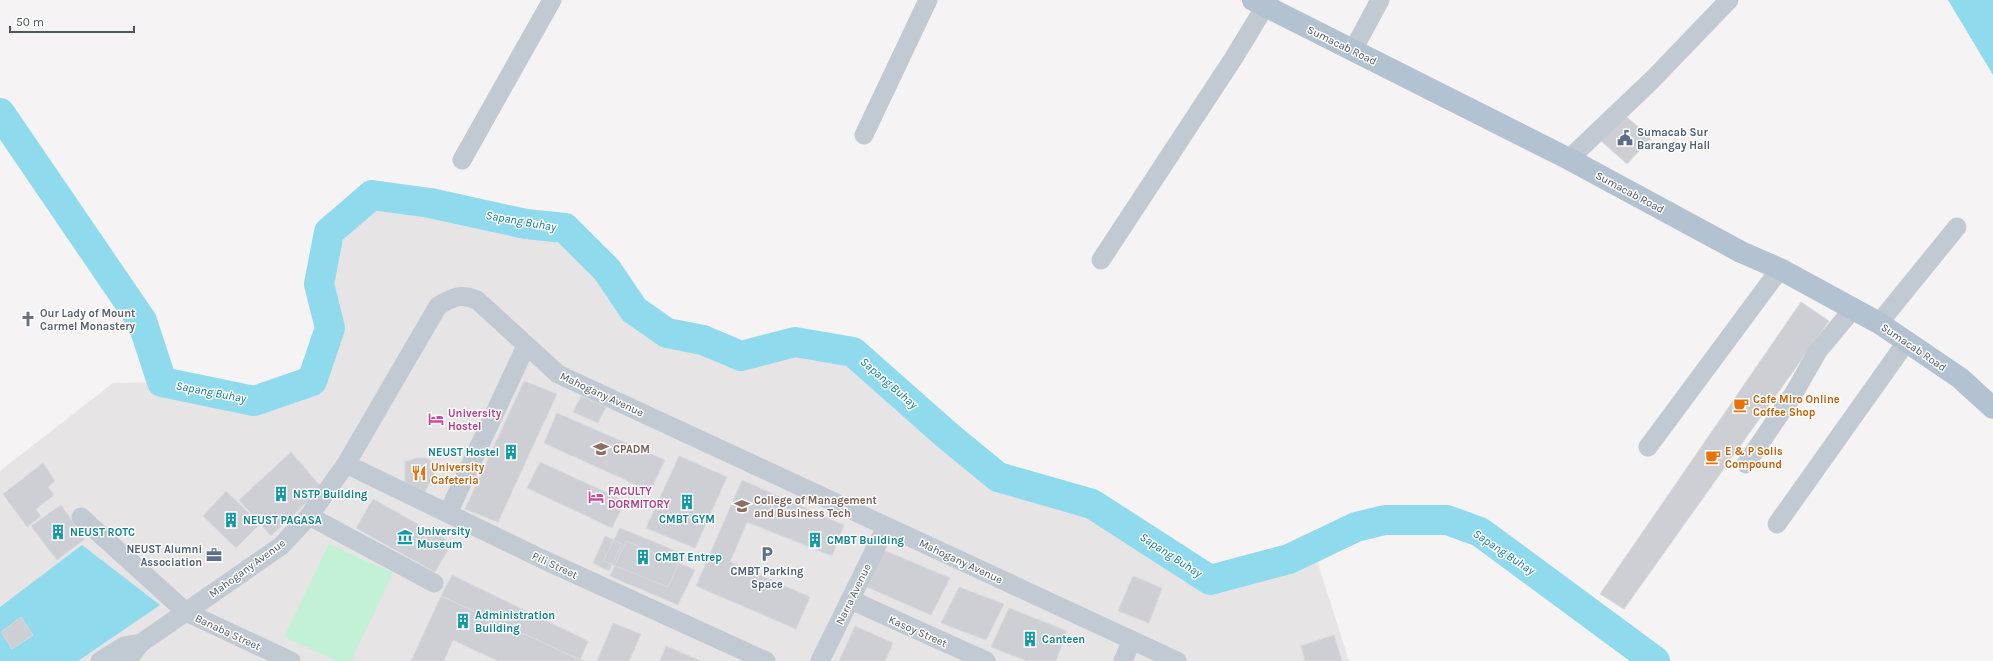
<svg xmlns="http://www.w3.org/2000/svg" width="1993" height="661" viewBox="0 0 1993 661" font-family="Karla,sans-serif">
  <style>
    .education { fill: #e6e4e5 }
    .green { fill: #c3f1d5 }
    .water { fill: #90daee }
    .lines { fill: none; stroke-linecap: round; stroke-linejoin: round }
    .river { stroke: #90daee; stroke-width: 30 }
    .building { fill: #cdcfd5; stroke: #d7d9de }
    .minor { stroke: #c1cad2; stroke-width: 19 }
    .major { stroke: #b3c2d1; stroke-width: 22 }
    .labels { text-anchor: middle; stroke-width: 3; stroke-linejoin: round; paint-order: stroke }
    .street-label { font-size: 11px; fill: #4a5661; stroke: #fff }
    .service-label { font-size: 11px; font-weight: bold; fill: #4e5e75; stroke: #fff; text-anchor: start }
    .worship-label { font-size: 11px; font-weight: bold; fill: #5b616d; stroke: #fff; text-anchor: start }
    .food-label { font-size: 11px; font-weight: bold; fill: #c56008; stroke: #fff; text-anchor: start }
    .hotel-label { font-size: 11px; font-weight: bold; fill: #b23c85; stroke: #fff; text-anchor: start }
    .education-label { font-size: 11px; font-weight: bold; fill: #785e54; stroke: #fff; text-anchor: start }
    .culture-label { font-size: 11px; font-weight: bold; fill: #0d838f; stroke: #fff; text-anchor: start }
    .water-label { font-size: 12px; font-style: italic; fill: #0c7c9b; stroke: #fff }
  </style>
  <rect width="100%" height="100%" fill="#f5f3f3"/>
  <!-- education -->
  <path class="education" d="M372 195 430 203 526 224 565 228 607 270 635 310 667 333 703 340 740 356 795 342 853 352 948 436 998 477 1092 504 1210 580 1289 559 1313 548 1349 661H0V471L113 383 162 382 254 401 312 381 330 328 319 284 329 232Z"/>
  <!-- green -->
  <path class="green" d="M329 544 393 573 351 661H337L284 637Z"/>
  <!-- water -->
  <path class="water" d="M1948 0H1993V75Z
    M82 545 160 605 78 661H0V607Z"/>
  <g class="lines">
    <!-- river -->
    <path class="river" d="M0 113 142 321 162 382 254 401 312 381 330 328 319 284 329 232 372 195 430 203 526 224 565 228 607 270 634 310 667 333 703 340 741 356 795 342 853 352 948 436 998 477 1092 504 1210 580 1289 559 1356 527 1385 520H1447L1480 532 1655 661"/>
  </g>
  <!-- building -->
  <path class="building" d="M1622 113 1651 138 1627 164 1599 139Z
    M1801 302 1829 321 1624 609 1600 594Z
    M524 381 557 394 498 522 465 509Z
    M581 396 606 407 598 423 573 412Z
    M557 413 665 460 650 491 544 443Z
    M291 452 322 488 271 536 239 500Z
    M679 456 727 477 695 548 646 528Z
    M417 458H426L438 465 425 492 405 482V462Z
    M540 462 625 501 612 528 527 488Z
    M43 463 55 481 48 487 54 495 36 509 41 516 27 527 3 494Z
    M742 480 844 525 832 556 747 522 730 562 810 597 796 629 696 586Z
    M226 491 260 524 236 548 203 516Z
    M373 499 452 543 435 572 356 528Z
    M61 505 85 539 57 560 31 526Z
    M620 528 683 554 668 587 603 561Z
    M605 536 622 544 609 571 593 563Z
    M626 541 695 570 678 605 610 576Z
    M883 550 950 578 931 615 867 587Z
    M452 575 588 641 580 660 441 596Z
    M1133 576 1162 588 1149 623 1118 611Z
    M959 587 1004 604 986 640 941 623Z
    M441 596 454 602 584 661H498L453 640 444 661H411Z
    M1009 608 1067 631 1056 661H1027L991 647Z
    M21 617 33 635 12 649 1 632Z
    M613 623 641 634 629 661H597Z
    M855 626 893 643 885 661H839Z
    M1334 635 1342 661H1305L1301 646Z
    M666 646 701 661H660Z"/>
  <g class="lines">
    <!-- minor -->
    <path class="minor" d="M1353 50 1380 0
      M864 135 928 0
      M1569 159 1652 80 1729 0
      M462 160 552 0
      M1101 260 1233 59 1269 0
      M1879 323 1957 227
      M1648 447 1780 269
      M346 464 540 558 766 661
      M1746 464 1794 393 1818 351 1853 309
      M448 513 526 346
      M309 516 434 583
      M81 517 186 612 291 661
      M1777 524 1907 341
      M851 600 986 661
      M100 661 124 646 141 643
      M124 661 130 657 141 643 281 546 309 516 346 464 438 306C453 297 461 293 477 300L558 374 1177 661
      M820 661 886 527
      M1123 661 1132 640"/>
    <!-- major -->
    <path class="major" d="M1253 0 1569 159 1741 252 1780 269 1879 323 1960 378 1993 408"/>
  </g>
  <!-- icons -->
  <defs>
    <symbol id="civic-bare" viewBox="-9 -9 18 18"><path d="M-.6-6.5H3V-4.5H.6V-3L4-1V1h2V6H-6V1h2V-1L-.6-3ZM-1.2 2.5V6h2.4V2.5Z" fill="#5c6f8a" stroke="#fff" stroke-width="2.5" paint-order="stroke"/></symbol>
    <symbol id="church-bare" viewBox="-9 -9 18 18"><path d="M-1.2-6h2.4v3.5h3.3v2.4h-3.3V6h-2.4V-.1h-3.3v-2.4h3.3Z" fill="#6b7280" stroke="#fff" stroke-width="2.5" paint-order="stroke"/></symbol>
    <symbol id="cafe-bare" viewBox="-9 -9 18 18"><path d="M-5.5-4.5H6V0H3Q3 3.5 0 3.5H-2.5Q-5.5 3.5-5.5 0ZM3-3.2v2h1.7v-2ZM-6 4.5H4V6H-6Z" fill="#e8710a" stroke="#fff" stroke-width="2.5" paint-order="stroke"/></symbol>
    <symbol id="hotel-bare" viewBox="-9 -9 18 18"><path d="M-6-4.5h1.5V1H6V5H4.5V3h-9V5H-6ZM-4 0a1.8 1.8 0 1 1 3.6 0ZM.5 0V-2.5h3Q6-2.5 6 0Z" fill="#d1479c" stroke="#fff" stroke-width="2.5" paint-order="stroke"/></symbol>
    <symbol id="university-bare" viewBox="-9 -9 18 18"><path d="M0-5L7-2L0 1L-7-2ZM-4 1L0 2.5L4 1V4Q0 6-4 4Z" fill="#8d6e63" stroke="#fff" stroke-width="2.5" paint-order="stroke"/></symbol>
    <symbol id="building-bare" viewBox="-9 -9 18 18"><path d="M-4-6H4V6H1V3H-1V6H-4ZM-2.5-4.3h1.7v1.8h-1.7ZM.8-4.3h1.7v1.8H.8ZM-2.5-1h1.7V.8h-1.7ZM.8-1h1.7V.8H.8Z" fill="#0f9aa8" stroke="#fff" stroke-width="2.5" paint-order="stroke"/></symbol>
    <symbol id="restaurant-bare" viewBox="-9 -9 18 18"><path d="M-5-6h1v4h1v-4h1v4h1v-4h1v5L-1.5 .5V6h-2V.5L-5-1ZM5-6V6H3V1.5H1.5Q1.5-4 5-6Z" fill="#e8710a" stroke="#fff" stroke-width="2.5" paint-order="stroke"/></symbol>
    <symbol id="museum-bare" viewBox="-9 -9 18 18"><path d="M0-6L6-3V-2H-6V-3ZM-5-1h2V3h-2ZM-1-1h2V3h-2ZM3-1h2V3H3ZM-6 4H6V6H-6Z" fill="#0f9aa8" stroke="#fff" stroke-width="2.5" paint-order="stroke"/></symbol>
    <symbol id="parking-bare" viewBox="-9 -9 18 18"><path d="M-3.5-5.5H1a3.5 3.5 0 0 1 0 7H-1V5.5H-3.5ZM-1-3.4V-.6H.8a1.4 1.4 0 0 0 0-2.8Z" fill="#5c6f8a" stroke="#fff" stroke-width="2.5" paint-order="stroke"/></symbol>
    <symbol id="office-bare" viewBox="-9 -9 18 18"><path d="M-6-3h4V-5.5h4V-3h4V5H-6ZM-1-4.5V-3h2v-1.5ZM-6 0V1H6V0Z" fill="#5c6f8a" stroke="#fff" stroke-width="2.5" paint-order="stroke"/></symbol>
  </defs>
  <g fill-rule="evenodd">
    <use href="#civic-bare" x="1614" y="127" width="22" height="22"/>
    <use href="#church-bare" x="17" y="308" width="22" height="22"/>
    <use href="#cafe-bare" x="1730" y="394" width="22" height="22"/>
    <use href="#hotel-bare" x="425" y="408" width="22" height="22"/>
    <use href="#university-bare" x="590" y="438" width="22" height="22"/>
    <use href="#building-bare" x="500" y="441" width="22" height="22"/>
    <use href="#cafe-bare" x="1702" y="446" width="22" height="22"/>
    <use href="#restaurant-bare" x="408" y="462" width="22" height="22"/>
    <use href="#building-bare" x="270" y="483" width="22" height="22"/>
    <use href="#hotel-bare" x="585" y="486" width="22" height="22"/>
    <use href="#building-bare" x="676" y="491" width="22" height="22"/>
    <use href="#university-bare" x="731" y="495" width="22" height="22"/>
    <use href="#building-bare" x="220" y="509" width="22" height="22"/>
    <use href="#building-bare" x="47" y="521" width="22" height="22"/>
    <use href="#museum-bare" x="394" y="526" width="22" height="22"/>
    <use href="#building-bare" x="804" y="529" width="22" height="22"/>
    <use href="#parking-bare" x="756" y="543" width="22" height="22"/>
    <use href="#office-bare" x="203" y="544" width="22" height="22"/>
    <use href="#building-bare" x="632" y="546" width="22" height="22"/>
    <use href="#building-bare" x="452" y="610" width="22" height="22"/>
    <use href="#building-bare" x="1019" y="628" width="22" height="22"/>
  </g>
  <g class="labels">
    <!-- street labels -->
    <g class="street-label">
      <text transform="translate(1342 45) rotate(26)" y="4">Sumacab Road</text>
      <text transform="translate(1630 192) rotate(28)" y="4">Sumacab Road</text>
      <text transform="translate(1914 347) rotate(34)" y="4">Sumacab Road</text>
      <text transform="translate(602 394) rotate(25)" y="4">Mahogany Avenue</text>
      <text transform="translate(961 561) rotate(25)" y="4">Mahogany Avenue</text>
      <text transform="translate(555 565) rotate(25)" y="4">Pili Street</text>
      <text transform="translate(247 568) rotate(-36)" y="4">Mahogany Avenue</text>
      <text transform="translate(853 594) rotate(-64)" y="4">Narra Avenue</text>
      <text transform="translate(918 631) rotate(24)" y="4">Kasoy Street</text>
      <text transform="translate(228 632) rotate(25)" y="4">Banaba Street</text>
    </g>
    <!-- service labels -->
    <g class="service-label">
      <text x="1637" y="136">Sumacab Sur<tspan x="1637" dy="13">Barangay Hall</tspan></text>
      <text x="202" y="553" text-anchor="end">NEUST Alumni<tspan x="202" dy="13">Association</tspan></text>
      <text x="767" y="575" text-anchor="middle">CMBT Parking<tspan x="767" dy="13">Space</tspan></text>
    </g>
    <!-- worship labels -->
    <g class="worship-label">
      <text x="40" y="317">Our Lady of Mount<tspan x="40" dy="13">Carmel Monastery</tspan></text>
    </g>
    <!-- food labels -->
    <g class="food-label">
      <text x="1753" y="403">Cafe Miro Online<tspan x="1753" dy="13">Coffee Shop</tspan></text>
      <text x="1725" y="455">E &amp; P Solis<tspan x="1725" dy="13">Compound</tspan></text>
      <text x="431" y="471">University<tspan x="431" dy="13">Cafeteria</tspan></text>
    </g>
    <!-- hotel labels -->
    <g class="hotel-label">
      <text x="448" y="417">University<tspan x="448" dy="13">Hostel</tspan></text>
      <text x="608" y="495">FACULTY<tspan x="608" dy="13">DORMITORY</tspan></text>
    </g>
    <!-- education labels -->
    <g class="education-label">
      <text x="613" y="453">CPADM</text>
      <text x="754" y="504">College of Management<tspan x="754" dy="13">and Business Tech</tspan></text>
    </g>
    <!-- culture labels -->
    <g class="culture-label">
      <text x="499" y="456" text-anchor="end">NEUST Hostel</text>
      <text x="293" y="498">NSTP Building</text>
      <text x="687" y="523" text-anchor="middle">CMBT GYM</text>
      <text x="243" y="524">NEUST PAGASA</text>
      <text x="417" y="535">University<tspan x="417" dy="13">Museum</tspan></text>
      <text x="70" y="536">NEUST ROTC</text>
      <text x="827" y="544">CMBT Building</text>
      <text x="655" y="561">CMBT Entrep</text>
      <text x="475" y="619">Administration<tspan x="475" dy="13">Building</tspan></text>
      <text x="1042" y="643">Canteen</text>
    </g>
    <!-- water labels -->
    <g class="water-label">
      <text transform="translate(521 221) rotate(10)" y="4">Sapang Buhay</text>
      <text transform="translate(889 383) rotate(41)" y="4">Sapang Buhay</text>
      <text transform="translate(211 392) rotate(11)" y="4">Sapang Buhay</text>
      <text transform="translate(1504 552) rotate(34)" y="4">Sapang Buhay</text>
      <text transform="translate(1171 555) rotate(33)" y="4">Sapang Buhay</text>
    </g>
  </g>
  <!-- scale -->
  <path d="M10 26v6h124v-6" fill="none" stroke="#4a5661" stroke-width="2"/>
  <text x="16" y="26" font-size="12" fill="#4a5661" stroke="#ffffff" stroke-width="3" paint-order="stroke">50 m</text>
</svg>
